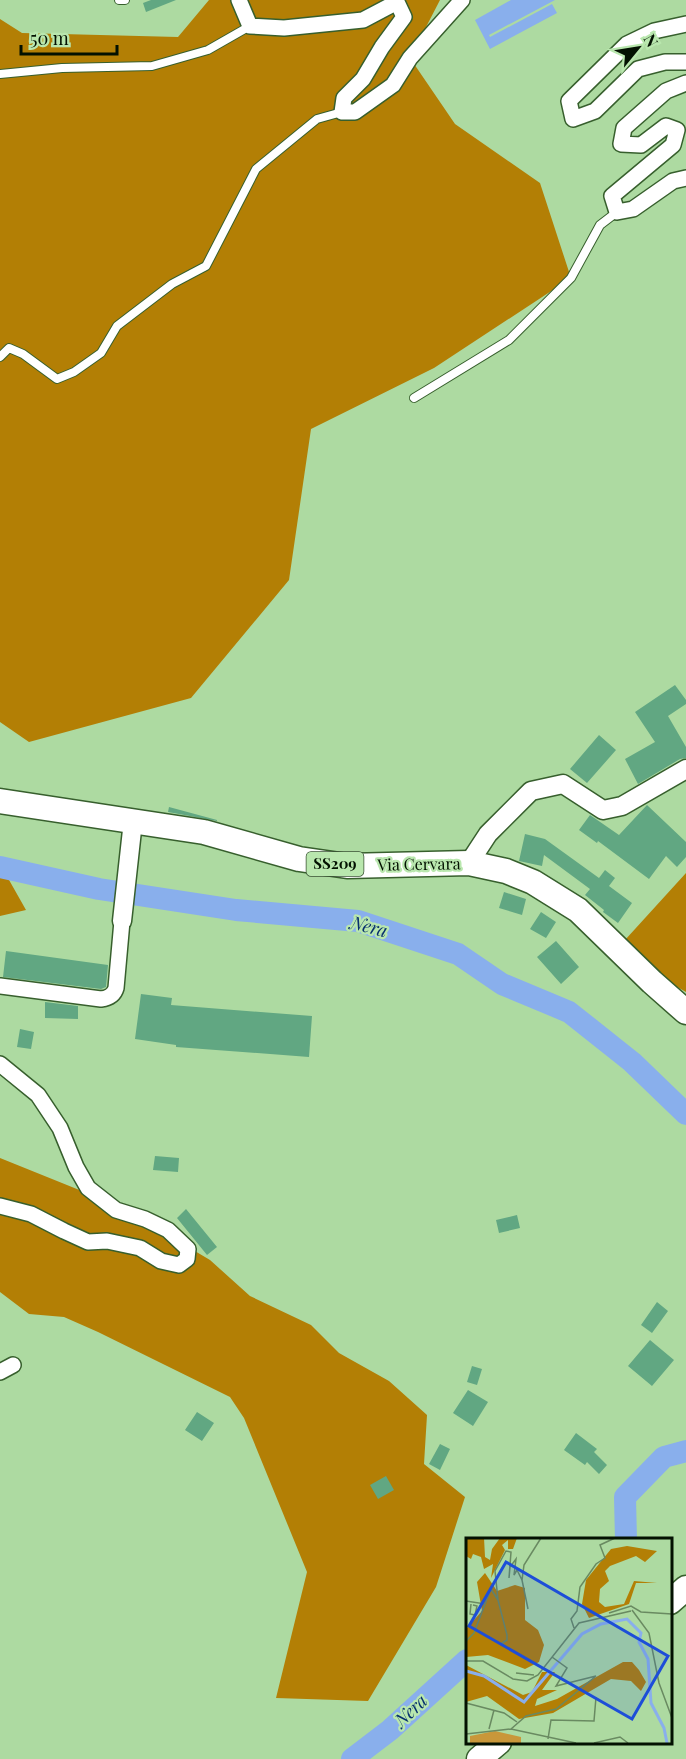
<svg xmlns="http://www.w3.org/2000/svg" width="686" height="1759" viewBox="0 0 686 1759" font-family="'Playfair Display',serif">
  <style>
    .forest { fill: #b37f05 }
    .water { fill: #89afec }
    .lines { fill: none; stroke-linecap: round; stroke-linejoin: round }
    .river { stroke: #89afec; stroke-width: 22 }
    .building { fill: #61a782 }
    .service-casing { stroke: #375f2d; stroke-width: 10 }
    .minor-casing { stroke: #375f2d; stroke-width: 18 }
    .tertiary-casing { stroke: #375f2d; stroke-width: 21 }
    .primary-casing { stroke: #375f2d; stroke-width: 27 }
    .service { stroke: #fff; stroke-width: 8 }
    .minor { stroke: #fff; stroke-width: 15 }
    .tertiary { stroke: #fff; stroke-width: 18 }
    .primary { stroke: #fff; stroke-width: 24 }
    .labels { text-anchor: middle; stroke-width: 4.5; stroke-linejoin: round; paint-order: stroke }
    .shield { fill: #b9e7ae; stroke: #3a5135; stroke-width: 1.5 }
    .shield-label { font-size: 15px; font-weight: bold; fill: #031101 }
    .street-label { font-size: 16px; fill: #031101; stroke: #b9e7ae }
    .water-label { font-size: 18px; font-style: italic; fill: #07306d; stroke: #b9e7ae }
    .inset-river { fill: none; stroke: #89afec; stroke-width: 3 }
    .inset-road { fill: none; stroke: #698a61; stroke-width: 1.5 }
    .view { fill: #1d4ed8; fill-opacity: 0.15; stroke: #1d4ed8; stroke-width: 3 }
    .inset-edge { fill: none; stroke: #031101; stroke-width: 3 }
  </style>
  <rect width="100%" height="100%" fill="#addaa1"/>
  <!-- forest -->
  <path class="forest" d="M209 0H440L410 58 455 124 540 183 571 278 434 368 311 429 289 580 191 698 29 742 0 722V19L22 33 178 37Z
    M0 864 26 910 0 916Z
    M686 873V992L658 976 625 940Z
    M0 1158 119 1206 210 1260 250 1296 311 1325 339 1353 389 1381 427 1415 424 1464 465 1497 436 1587 368 1701 276 1698 307 1572 244 1418 230 1397 98 1332 64 1317 29 1314 0 1292Z"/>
  <!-- water -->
  <path class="water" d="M511 0H555L489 35 490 37 552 4 557 13 490 49 475 20Z"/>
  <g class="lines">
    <!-- river -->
    <path class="river" d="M0 867 99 889 236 910 358 921 458 954 502 984 569 1012 632 1062 686 1114
      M626 1540 625 1497 664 1457 686 1451
      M352 1759 390 1730 467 1660"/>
  </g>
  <!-- building -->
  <path class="building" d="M151 0H176L146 12 143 3Z
    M675 685 686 700V704L668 716 686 747V758L680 759 638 784 625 759 655 742 635 712Z
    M599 735 616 750 587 783 570 769Z
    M647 805 686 842V857L677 867 666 856 649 879 598 841 597 843 579 830 590 815 619 835Z
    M169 807 217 820V821L168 812Z
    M525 834 545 839 599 878 605 870 615 878 609 886 632 903 618 923 603 912 604 910 585 895 590 889 544 855 542 866 519 861Z
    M504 892 526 899 522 915 499 908Z
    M541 912 556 922 546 938 530 929Z
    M556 941 579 967 561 984 537 957Z
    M6 951 108 965 106 987 101 989 3 977Z
    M141 994 172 998 171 1005 312 1016 309 1057 176 1047V1045L135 1039Z
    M45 1002 78 1006V1019L45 1018Z
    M20 1029 34 1032 31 1049 17 1047Z
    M155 1156 179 1158 178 1172 153 1170Z
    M186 1209 217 1247 207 1255 177 1218Z
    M517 1215 520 1228 499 1233 496 1220Z
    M657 1302 668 1311 652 1333 641 1325Z
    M650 1340 674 1360 652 1386 628 1366Z
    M472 1366 482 1369 477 1385 467 1382Z
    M468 1390 488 1402 473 1426 453 1413Z
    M197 1412 214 1423 202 1441 185 1430Z
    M576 1433 597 1449 594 1452 607 1465 599 1474 587 1462 585 1465 564 1450Z
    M440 1444 450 1449 440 1470 429 1464Z
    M386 1476 394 1490 378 1499 370 1485Z"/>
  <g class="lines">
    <defs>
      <path id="service" d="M119 0H125
        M0 74 62 68 152 66 208 50 250 26
        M0 357 9 348 23 354 57 379 74 372 101 353 117 326 172 284 206 266 256 169 317 119 342 112
        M414 398 509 340 571 278 600 225 617 212"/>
      <path id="minor" d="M239 0 250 26 284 28 363 20 397 2 404 17 382 47 363 79 344 98 342 112H355L393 85 410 58 462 0
        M686 24 654 31 627 44 569 101 573 119 595 111 638 69 665 62H686
        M686 83 666 91 624 128 621 144 641 145 666 126 677 130 673 145 612 196 617 212 633 209 673 181 686 178
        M0 986 101 999C109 998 114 995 116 988L122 921
        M0 1064 38 1095 60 1128 76 1167 88 1188 116 1210 145 1219 168 1230 188 1249 187 1259 179 1265 161 1261 140 1248 107 1241 88 1242 64 1231 31 1214 0 1206
        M0 1372 13 1365"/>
      <path id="tertiary" d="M469 863 488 834 531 791 563 784 603 810 622 806 686 769
        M122 921 133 821"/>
      <path id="primary" d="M0 801 204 832 299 859 347 866 469 863 506 871 533 882 578 910 652 982 686 1012
        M670 1602 686 1588
        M479 1759 499 1742"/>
    </defs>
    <!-- service casing -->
    <use href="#service" class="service-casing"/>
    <!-- minor casing -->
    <use href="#minor" class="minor-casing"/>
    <!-- tertiary casing -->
    <use href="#tertiary" class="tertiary-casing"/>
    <!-- primary casing -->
    <use href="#primary" class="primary-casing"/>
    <!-- service -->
    <use href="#service" class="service"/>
    <!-- minor -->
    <use href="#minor" class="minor"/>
    <!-- tertiary -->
    <use href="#tertiary" class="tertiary"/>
    <!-- primary -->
    <use href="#primary" class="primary"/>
  </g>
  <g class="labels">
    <!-- shield labels -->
    <rect class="shield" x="306.5" y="852" width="57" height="24" rx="4.5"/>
    <g class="shield-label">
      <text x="335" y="869">SS209</text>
    </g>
    <!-- street labels -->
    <g class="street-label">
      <text transform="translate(419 864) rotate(-1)" y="6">Via Cervara</text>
    </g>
    <!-- water labels -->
    <g class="water-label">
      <text transform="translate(369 927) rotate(15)" y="6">Nera</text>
      <text transform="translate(411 1711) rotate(-43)" y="6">Nera</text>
    </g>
  </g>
  <!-- overview -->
  <g transform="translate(466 1538)">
    <rect width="206" height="206" fill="#addaa1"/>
    <path d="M29 193 55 199V205H4V198Z" fill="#c9973a"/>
    <path d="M0 0H18L19 19 24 22 26 11 34 0H51L47 11H42V2L36 7 39 12 25 40 27 26 18 31 15 19 7 16 5 21 0 18ZM161 8 191 13 179 24 170 18 144 28 139 33 143 43 134 51 133 64 139 69 158 66 168 43 191 45H170L163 66 123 80 116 66 120 42 145 11ZM19 35 31 53 49 47 59 50V82L72 92 78 107 73 124 59 131 22 117 0 119V91L16 73 11 44ZM157 124H166L173 132 180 144 175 153 165 143 145 141 87 175 53 181 21 158 0 164V127L57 157 66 154 76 134H89L76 152H91L71 161 69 168 91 161Z" fill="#b37f05"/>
    <path class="inset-river" d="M0 133 18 138 58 164 116 96 135 86 161 81 175 95 173 104 182 121 185 165 198 190 201 205"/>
    <path class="inset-road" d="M56 42 62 71M32 62 41 97V102L36 105 40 109M0 63 19 66 25 51 32 62 29 33 40 13 45 14 43 40 44 29 50 21 48 37 51 32 56 42 58 27 75 0M5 66 4 76 9 77 11 68 7 67M166 72 183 95 193 145 206 180M143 75 165 68 175 74 206 76M108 90 105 81 111 73 114 49 130 26 139 20 134 7 149 0M0 103 8 95 19 66M0 123H17L47 141 61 143 72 137 113 85 165 73M50 135 68 137M0 165 38 175 51 184M23 191 28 172M45 191 60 178 90 171 130 138 90 148 101 130 86 119M0 196 45 191 110 205M82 201 85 182 128 183 130 159M128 205 154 199 162 205"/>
    <path class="view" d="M40 24 202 118 166 181 3 88Z"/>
    <rect width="206" height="206" class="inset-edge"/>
  </g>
  <!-- north arrow -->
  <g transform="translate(638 48) rotate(60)" stroke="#b9e7ae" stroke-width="4.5" paint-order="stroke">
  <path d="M0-4.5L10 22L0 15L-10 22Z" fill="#031101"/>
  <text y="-9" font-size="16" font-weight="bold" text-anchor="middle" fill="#031101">N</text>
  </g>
  <!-- scale -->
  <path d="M21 45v9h96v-9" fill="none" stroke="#031101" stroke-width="3"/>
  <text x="30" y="45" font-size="18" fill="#031101" stroke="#b9e7ae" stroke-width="4.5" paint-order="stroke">50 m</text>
</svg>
